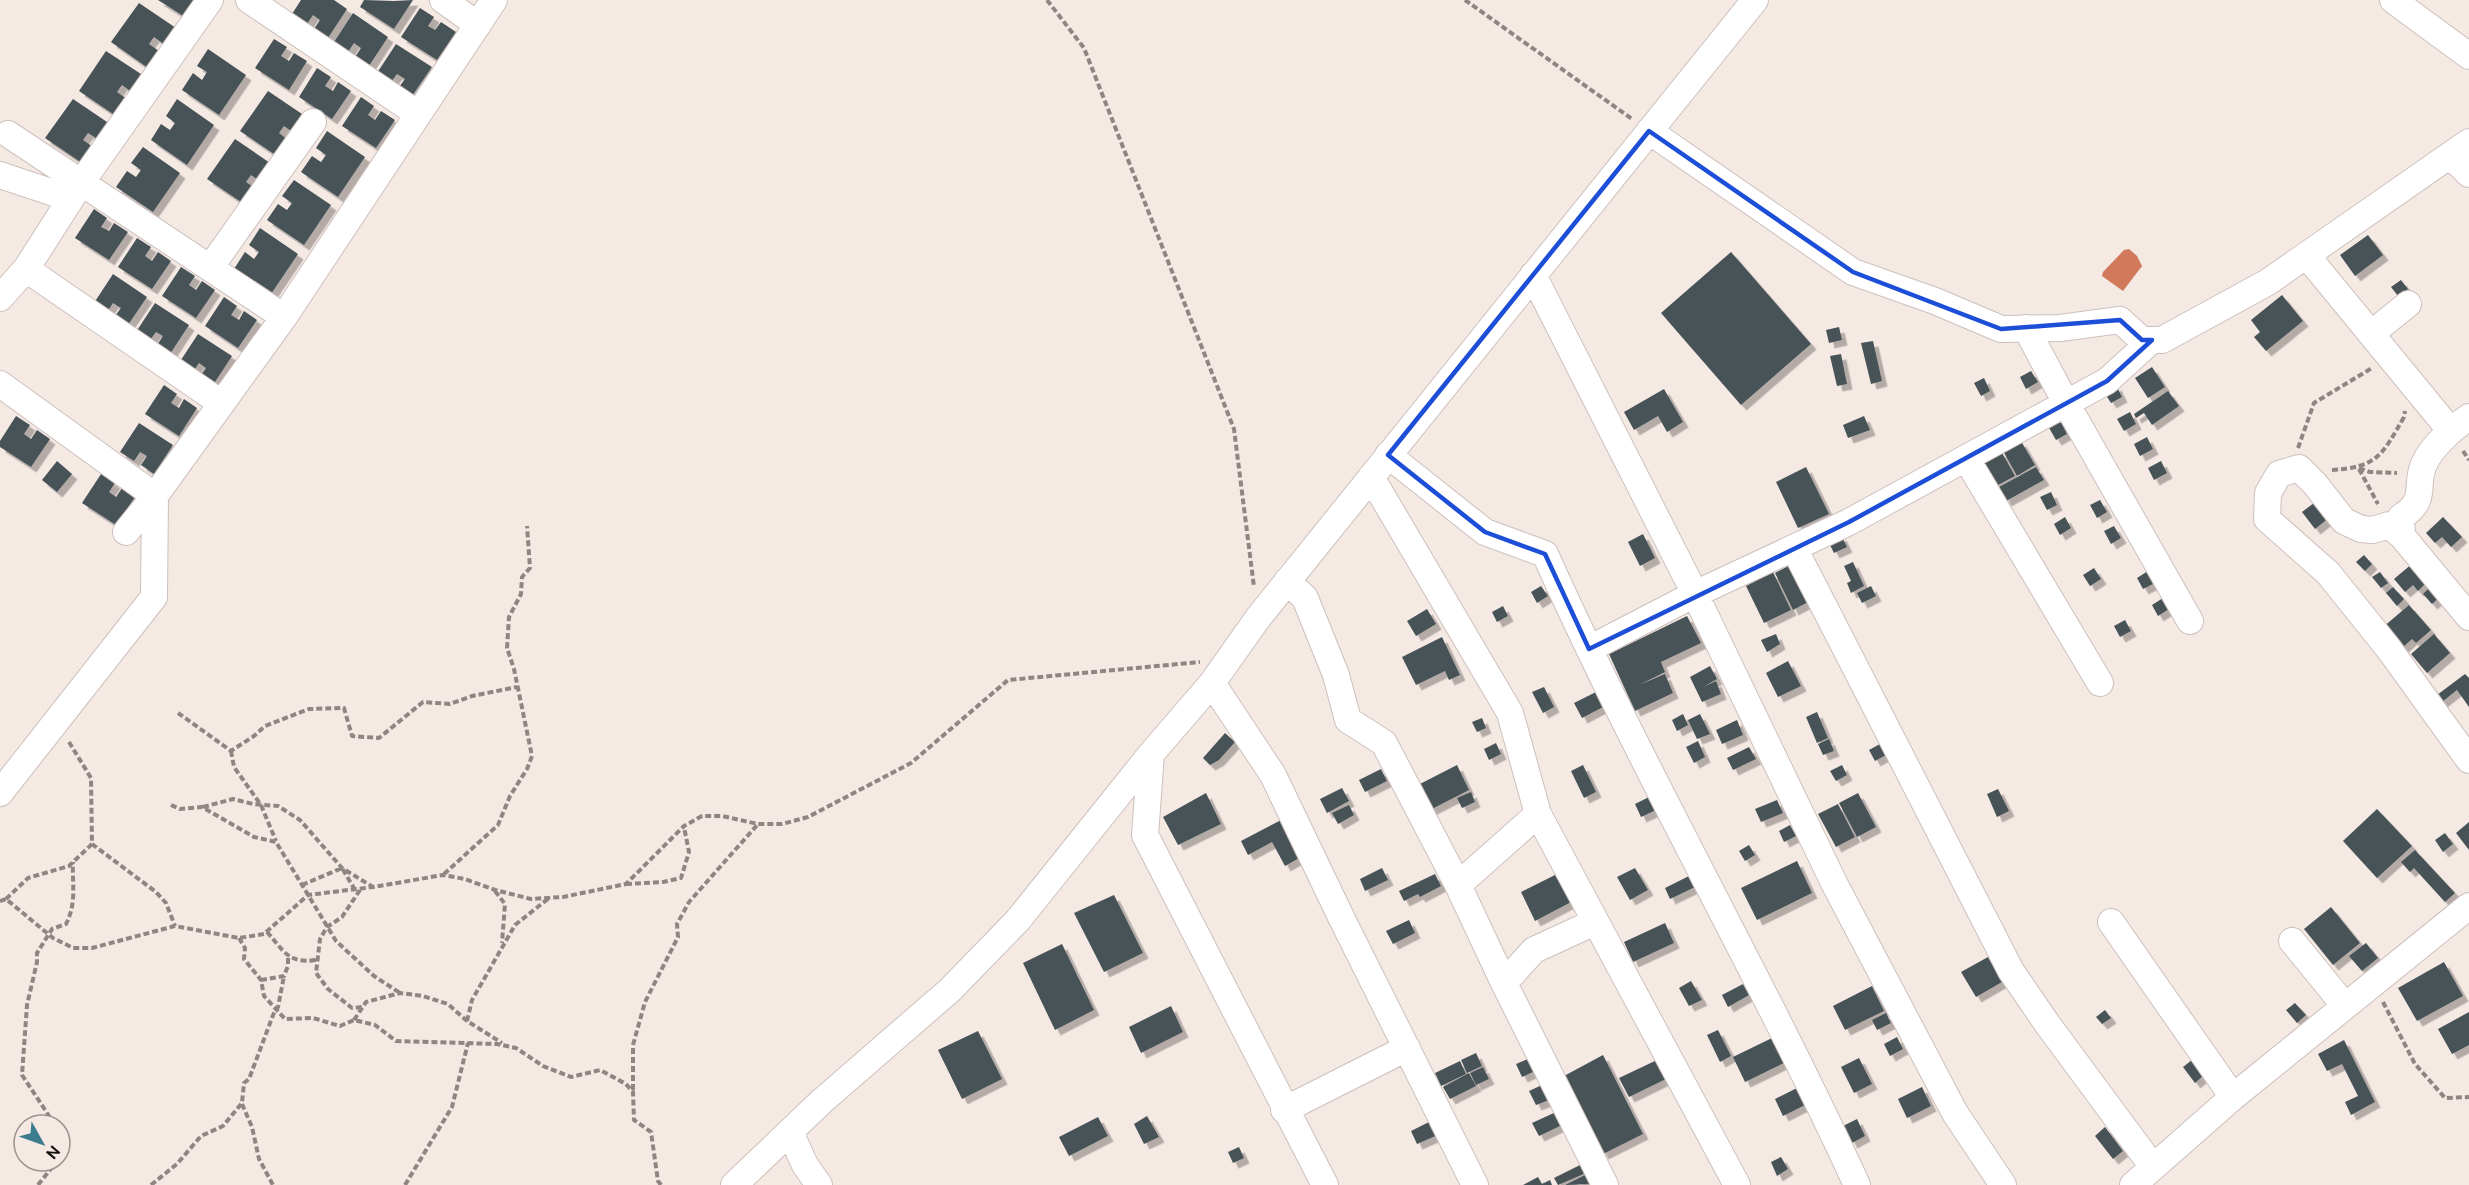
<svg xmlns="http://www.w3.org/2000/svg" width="2469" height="1185" viewBox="0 0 2469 1185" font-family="Ubuntu,sans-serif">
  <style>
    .water { fill: #d2795b }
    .building { fill: #475256; filter: url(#shadow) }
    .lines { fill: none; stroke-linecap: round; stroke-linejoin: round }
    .minor-casing { stroke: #cdc0bc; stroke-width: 28 }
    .path { stroke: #8e8682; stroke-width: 4; stroke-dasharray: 6 3; stroke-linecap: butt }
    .minor { stroke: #fff; stroke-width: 26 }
    .marked { fill: none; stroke: #1d4ed8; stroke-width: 4.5; stroke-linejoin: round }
  </style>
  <defs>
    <filter id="shadow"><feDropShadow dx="5.5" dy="5.5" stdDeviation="0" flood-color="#0004"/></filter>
  </defs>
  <rect width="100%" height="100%" fill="#f5e9e4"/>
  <!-- water -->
  <path class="water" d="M2129 249 2137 256 2142 266 2123 291 2102 276 2103 272 2124 250Z"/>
  <!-- building -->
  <path class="building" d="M158 0H200L188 19Z
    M301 0H334L347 9 328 38 314 29 320 20 313 15 307 24 292 14Z
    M364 0 394 1 413 0 394 29 360 7Z
    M139 3 176 28 165 45 154 37 149 44 159 51 148 68 111 42Z
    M420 8 434 17 428 26 435 30 441 22 456 32 437 60 401 37Z
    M353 13 388 37 369 66 355 57 361 48 354 43 348 52 334 42Z
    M274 39 287 47 281 56 289 61 294 53 307 61 289 90 255 68Z
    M396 44 432 67 412 96 399 87 405 79 397 74 391 82 377 73Z
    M208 49 246 75 219 115 182 90 193 73 202 80 207 72 197 66Z
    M106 51 144 76 133 93 122 85 117 92 127 99 116 116 79 91Z
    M317 68 331 77 325 86 333 91 338 82 351 91 332 119 299 97Z
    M268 91 305 116 294 133 284 126 279 133 288 140 277 156 240 131Z
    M361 97 374 106 368 115 375 120 381 111 395 120 376 148 342 126Z
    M73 99 110 124 99 140 88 133 83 140 93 147 82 163 45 138Z
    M177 99 214 125 187 165 151 140 161 124 170 130 175 123 166 116Z
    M327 131 365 157 338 197 301 172 312 156 321 162 326 155 316 148Z
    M235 139 273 165 261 182 251 175 246 182 255 188 244 204 207 179Z
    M143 147 180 173 153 212 116 187 127 171 136 177 141 170 131 163Z
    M294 180 331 205 304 245 267 220 278 204 287 210 292 203 282 196Z
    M94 209 107 218 101 227 109 231 114 223 128 232 109 260 75 238Z
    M260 228 298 254 271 294 234 269 245 252 254 259 259 252 249 245Z
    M2368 235 2383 255 2355 276 2340 255Z
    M137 238 151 247 145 256 152 261 158 252 171 261 152 289 118 267Z
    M1731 252 1811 344 1741 405 1661 313Z
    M181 267 195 276 189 285 196 290 202 281 215 290 196 318 162 296Z
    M113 274 147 297 128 325 115 316 121 308 113 303 107 312 94 303Z
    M2401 280 2408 289 2398 296 2391 287Z
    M2282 295 2303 321 2266 351 2254 337 2260 332 2251 320Z
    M224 297 237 306 231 315 239 320 244 311 257 320 238 348 205 326Z
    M155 303 189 325 170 354 157 345 163 336 156 332 150 340 136 332Z
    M1839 327 1842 340 1829 343 1826 330Z
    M198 334 232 356 213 385 200 376 206 368 199 363 193 372 179 363Z
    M1873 341 1882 381 1871 384 1861 343Z
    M1841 354 1847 384 1837 386 1830 356Z
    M2152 367 2165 387 2148 398 2135 378Z
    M2031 371 2038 382 2026 389 2020 377Z
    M1984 378 1990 391 1981 396 1974 383Z
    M164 385 177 394 171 403 179 408 184 399 197 408 179 436 145 414Z
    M2116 385 2122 397 2111 403 2104 392Z
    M1664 389 1683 422 1667 432 1658 416 1634 430 1624 412Z
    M2168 391 2179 406 2152 425 2144 413 2136 418 2134 414Z
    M2130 412 2136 424 2124 431 2117 419Z
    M16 416 30 425 24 434 31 439 37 430 50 439 31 467 0 447V441Z
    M1864 416 1870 430 1848 438 1843 425Z
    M2060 420 2067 434 2056 440 2048 426Z
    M139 423 173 445 154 474 141 465 147 456 140 452 134 461 120 452Z
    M2147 437 2153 449 2140 456 2134 444Z
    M2021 441 2035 465 2017 476 2003 451Z
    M2001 451 2015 476 1996 486 1983 462Z
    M57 461 72 474 57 492 42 480Z
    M2161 461 2167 473 2154 480 2148 468Z
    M1806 467 1829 514 1798 528 1776 482Z
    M2036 467 2044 480 2006 501 1999 487Z
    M101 474 115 483 109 492 116 497 122 488 135 497 116 525 82 503Z
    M2051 492 2057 505 2047 510 2040 497Z
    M2100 500 2107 512 2097 518 2090 505Z
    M2318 500 2330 517 2315 529 2302 512Z
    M2065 517 2071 528 2060 535 2054 524Z
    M2443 517 2462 537 2451 547 2442 537 2435 543 2426 533Z
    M2114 526 2121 538 2111 544 2104 531Z
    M1643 534 1655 558 1640 566 1628 542Z
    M1841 535 1847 547 1834 553 1828 541Z
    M2364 555 2372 564 2365 571 2356 562Z
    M1853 562 1864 586 1851 593 1847 583 1851 581 1844 566Z
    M2413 563 2428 581 2418 591 2413 585 2405 592 2394 579Z
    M1792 564 1810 601 1793 610 1775 573Z
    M2094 568 2101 579 2090 586 2083 575Z
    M2148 571 2155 583 2143 589 2137 578Z
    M1773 572 1791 610 1764 623 1746 586Z
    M2380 572 2388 583 2381 588 2372 577Z
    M1541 586 1548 596 1537 603 1531 592Z
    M1871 586 1876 596 1862 603 1857 593Z
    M2431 586 2441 596 2432 604 2423 594Z
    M2393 587 2404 599 2397 606 2386 593Z
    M2163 598 2169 609 2158 616 2152 605Z
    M2409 605 2431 630 2416 643 2412 639 2400 650 2382 628Z
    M1503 606 1508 616 1497 622 1492 612Z
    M1427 609 1436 624 1416 636 1407 621Z
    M1687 616 1701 643 1661 662 1665 672 1639 685 1665 674 1673 693 1635 711 1609 654Z
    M2125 620 2131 631 2120 637 2114 626Z
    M1776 634 1780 644 1767 652 1761 640Z
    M2434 634 2450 653 2427 673 2411 654Z
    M1442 637 1460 675 1449 680 1445 671 1416 685 1402 657Z
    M1788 661 1801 686 1778 697 1766 673Z
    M1710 666 1717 679 1703 687 1716 681 1721 694 1702 702 1690 677Z
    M2465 674 2469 678V707L2457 690 2442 702 2437 695Z
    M1544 687 1554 707 1543 713 1532 692Z
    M1596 692 1603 707 1582 718 1574 703Z
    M1817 712 1828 738 1817 743 1806 717Z
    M1683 714 1688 725 1677 731 1672 720Z
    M1700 714 1710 734 1697 739 1688 720Z
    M1482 718 1486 728 1477 732 1472 722Z
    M1737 720 1743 735 1722 744 1716 730Z
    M1225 733 1235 742 1219 760 1210 765 1203 758Z
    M1829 739 1834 751 1823 755 1818 744Z
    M1698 741 1705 757 1694 763 1686 747Z
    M1496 743 1501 754 1489 760 1484 749Z
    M1880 744 1886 755 1875 761 1869 750Z
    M1749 747 1756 759 1733 770 1727 758Z
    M1457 765 1469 790 1430 810 1418 785Z
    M1583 765 1596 792 1584 798 1571 771Z
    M1842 765 1847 775 1836 781 1830 771Z
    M1381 769 1387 781 1365 792 1359 780Z
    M1342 788 1349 801 1327 813 1320 799Z
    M1998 789 2009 811 1997 817 1987 794Z
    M1471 792 1475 802 1462 808 1457 798Z
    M1206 793 1221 824 1178 845 1163 817Z
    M1858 793 1876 827 1857 837 1839 803Z
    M1649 797 1656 810 1641 817 1635 804Z
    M1777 800 1783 813 1761 822 1755 809Z
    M1838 804 1855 837 1836 847 1818 814Z
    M1349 805 1354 815 1338 824 1332 813Z
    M2377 809 2412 846 2377 878 2343 841Z
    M1281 820 1301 857 1285 866 1272 842 1248 855 1241 841Z
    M2469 822V850L2456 833Z
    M1790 825 1796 836 1784 842 1779 831Z
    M2445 833 2453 844 2443 852 2435 840Z
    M1749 845 1755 855 1745 861 1739 851Z
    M2415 850 2455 893 2445 902 2414 868 2410 872 2401 862Z
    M1797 861 1812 893 1757 920 1741 888Z
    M1382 868 1388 880 1365 891 1360 879Z
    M1635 868 1648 890 1630 900 1617 877Z
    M1561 872 1575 900 1535 921 1521 892Z
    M1435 874 1441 886 1420 897 1418 894 1404 901 1399 891Z
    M1689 876 1695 887 1670 899 1665 888Z
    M1114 895 1143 953 1104 972 1074 913Z
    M2331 907 2360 943 2333 965 2304 929Z
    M1409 920 1415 933 1393 944 1386 931Z
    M1665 923 1674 943 1633 962 1624 942Z
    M2366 943 2378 958 2362 971 2349 956Z
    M1062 944 1094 1010 1055 1030 1023 963Z
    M1988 957 2002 982 1976 997 1961 972Z
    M2444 962 2463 996 2417 1021 2398 988Z
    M1691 981 1702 1000 1689 1006 1679 988Z
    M1743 984 1749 995 1728 1007 1722 995Z
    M1872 986 1884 1011 1845 1030 1833 1006Z
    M2295 1003 2306 1015 2297 1023 2286 1010Z
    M1171 1006 1183 1032 1141 1053 1129 1027Z
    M2105 1010 2111 1018 2102 1024 2096 1017Z
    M2469 1012V1045L2452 1054 2438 1029Z
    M1886 1013 1891 1023 1877 1030 1872 1020Z
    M1718 1030 1731 1056 1720 1062 1707 1035Z
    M978 1031 1002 1079 962 1099 938 1050Z
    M1897 1037 1903 1049 1890 1056 1884 1044Z
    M1772 1038 1784 1063 1745 1082 1733 1057Z
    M2344 1040 2375 1102 2351 1115 2345 1102 2358 1096 2342 1064 2327 1071 2318 1054Z
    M1476 1053 1482 1066 1467 1073 1461 1060Z
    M1603 1055 1643 1134 1603 1154 1564 1076Z
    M1859 1058 1872 1084 1854 1093 1841 1067Z
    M1528 1059 1533 1072 1522 1077 1516 1064Z
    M1657 1060 1666 1079 1629 1097 1619 1078Z
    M2192 1060 2204 1075 2195 1083 2183 1067Z
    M1460 1061 1466 1074 1441 1086 1435 1073Z
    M1483 1067 1489 1079 1476 1085 1470 1073Z
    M1469 1073 1476 1086 1450 1099 1443 1087Z
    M1542 1085 1549 1100 1536 1105 1529 1091Z
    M1922 1087 1931 1106 1907 1118 1898 1099Z
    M1797 1088 1805 1105 1783 1116 1775 1099Z
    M1556 1112 1562 1125 1539 1136 1532 1123Z
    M1147 1116 1159 1137 1144 1144 1134 1124Z
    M1098 1117 1108 1136 1069 1156 1059 1137Z
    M1857 1119 1865 1136 1852 1143 1843 1126Z
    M1433 1120 1440 1134 1417 1144 1411 1131Z
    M2105 1127 2123 1151 2113 1159 2095 1136Z
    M1239 1147 1244 1158 1233 1163 1228 1152Z
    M1781 1157 1788 1169 1777 1176 1771 1162Z
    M1582 1164 1586 1173 1558 1185 1554 1178Z
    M1587 1174 1592 1184 1565 1185Z
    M1538 1177 1542 1184 1550 1180 1552 1185H1523Z"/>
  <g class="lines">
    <defs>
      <path id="minor" d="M249 0 418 114
        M443 0 478 25
        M2393 0 2469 56
        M1649 131 1853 272 1935 301 2001 329 2060 328 2120 320 2142 340H2162L2268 282 2469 142
        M8 134 284 317
        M2450 155 2469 174
        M0 175 54 193 69 202
        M2307 256 2450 430
        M210 268 313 122
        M26 269 221 403
        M1533 275 1695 594 1834 883 1955 1113 2003 1185
        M0 298 26 269 81 183 210 0
        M2026 328 2066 403 2190 621
        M2371 334 2408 304
        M0 384 155 496 154 597 0 793
        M1388 455 1485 532 1545 554C1641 768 1759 972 1857 1185
        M1966 458 2100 683
        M1371 477 1510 713 1538 814 1737 1185
        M126 532 155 496 284 317 494 0
        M2402 536 2401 517C2429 499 2414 486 2424 464 2432 446 2453 428 2469 417
        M1794 548 2011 971 2048 1025 2153 1167
        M1287 581 1305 598 1336 675 1348 720 1384 743 1458 885
        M2469 617 2402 536 2389 525 2373 530 2361 529 2344 521 2315 484 2299 468 2279 474 2268 493 2267 519 2328 573 2389 649 2469 760
        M1589 649 1695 594 1849 522 2107 381 2152 340
        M1212 683 1273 775 1341 917 1475 1185
        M1151 754 1145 835 1325 1185
        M1595 922 1534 950 1504 983 1605 1185
        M2111 922 2233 1097
        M2292 941 2345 1006
        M1504 983 1458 885 1538 814
        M1284 1110 1407 1048
        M790 1132 805 1165 819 1185
        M734 1185 822 1101 950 990 1018 920 1151 754 1212 683 1258 618 1755 0
        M2133 1185 2233 1097 2469 906"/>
    </defs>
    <!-- minor casing -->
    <use href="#minor" class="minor-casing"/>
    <!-- path -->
    <path class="path" d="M1047 0 1084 48 1234 429 1254 587
      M1465 0 1632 119
      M2298 448 2314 403 2372 368
      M2463 451 2469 460
      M2359 468 2370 472 2397 473
      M2359 469 2378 504
      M2332 470C2378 467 2382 455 2404 417L2405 411
      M178 713 231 751 254 736 265 726 309 709 344 708 352 736 379 738 423 702 450 704 472 696 517 687
      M69 742 91 778 92 844 156 892 166 903 175 926
      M231 751 234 767 261 805 276 841
      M171 805 180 809 202 807 254 837 276 842 336 941 374 976 400 993
      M203 807 233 799 253 804 278 806 300 820 342 868 373 887
      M444 874 498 825 510 796 527 769 532 756 514 669 507 648 509 617 521 594 522 577 530 568 527 526
      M626 884 663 882 681 878 689 852 684 827
      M302 885 342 868 355 890
      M360 890 342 917 327 927 320 939 316 973 328 989 352 1008 363 1007
      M495 891 505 904 502 943
      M6 899 28 878 69 866 92 844
      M0 901 6 899 53 938 73 948H92L175 926 239 938 264 934 308 895 373 887 443 875 465 879 495 890 531 899 563 897 626 884 684 826 702 816H722L758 824H782L808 817 911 763 1008 680 1200 662
      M267 932C284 951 288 964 316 960
      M239 938 245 948 244 959 261 980 264 996 285 1019 313 1018 340 1026 354 1020 375 1025 396 1041 497 1044 516 1048 543 1066 571 1077 600 1070 626 1084 633 1092 634 1120 651 1132 658 1181 661 1185
      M261 980 284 976 288 966V956
      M2383 1002 2415 1064 2445 1098 2469 1097
      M354 1020 366 1002 400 993 423 996 448 1004 467 1021 502 1043
      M467 1021 472 1000 515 925 549 898
      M633 1090V1045L645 1002 678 937 677 924 689 902 758 824
      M242 1104 252 1127 259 1159 273 1185
      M55 1125 22 1075 27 1005 37 962V953L52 929 66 924C77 903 72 884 73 862
      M38 1185 57 1161
      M151 1185 177 1164 201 1136 223 1126 242 1103 244 1083 249 1079 275 1010 278 1007 284 976
      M405 1185 452 1107 468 1043"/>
    <!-- minor -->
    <use href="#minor" class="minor"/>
  </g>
  <!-- marked area -->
  <path class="marked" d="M1649 131 1853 272 2001 329 2120 320 2142 340H2152L2107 381 1849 522 1589 649 1545 554 1485 532 1388 455Z"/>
  <!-- north arrow -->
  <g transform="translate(42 1143) rotate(130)"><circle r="28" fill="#f5e9e4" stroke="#9b928e" stroke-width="1.5"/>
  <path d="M0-4.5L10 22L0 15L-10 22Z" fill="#3b7c8e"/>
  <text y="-9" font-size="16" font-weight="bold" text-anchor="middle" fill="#130f0d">N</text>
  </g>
</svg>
